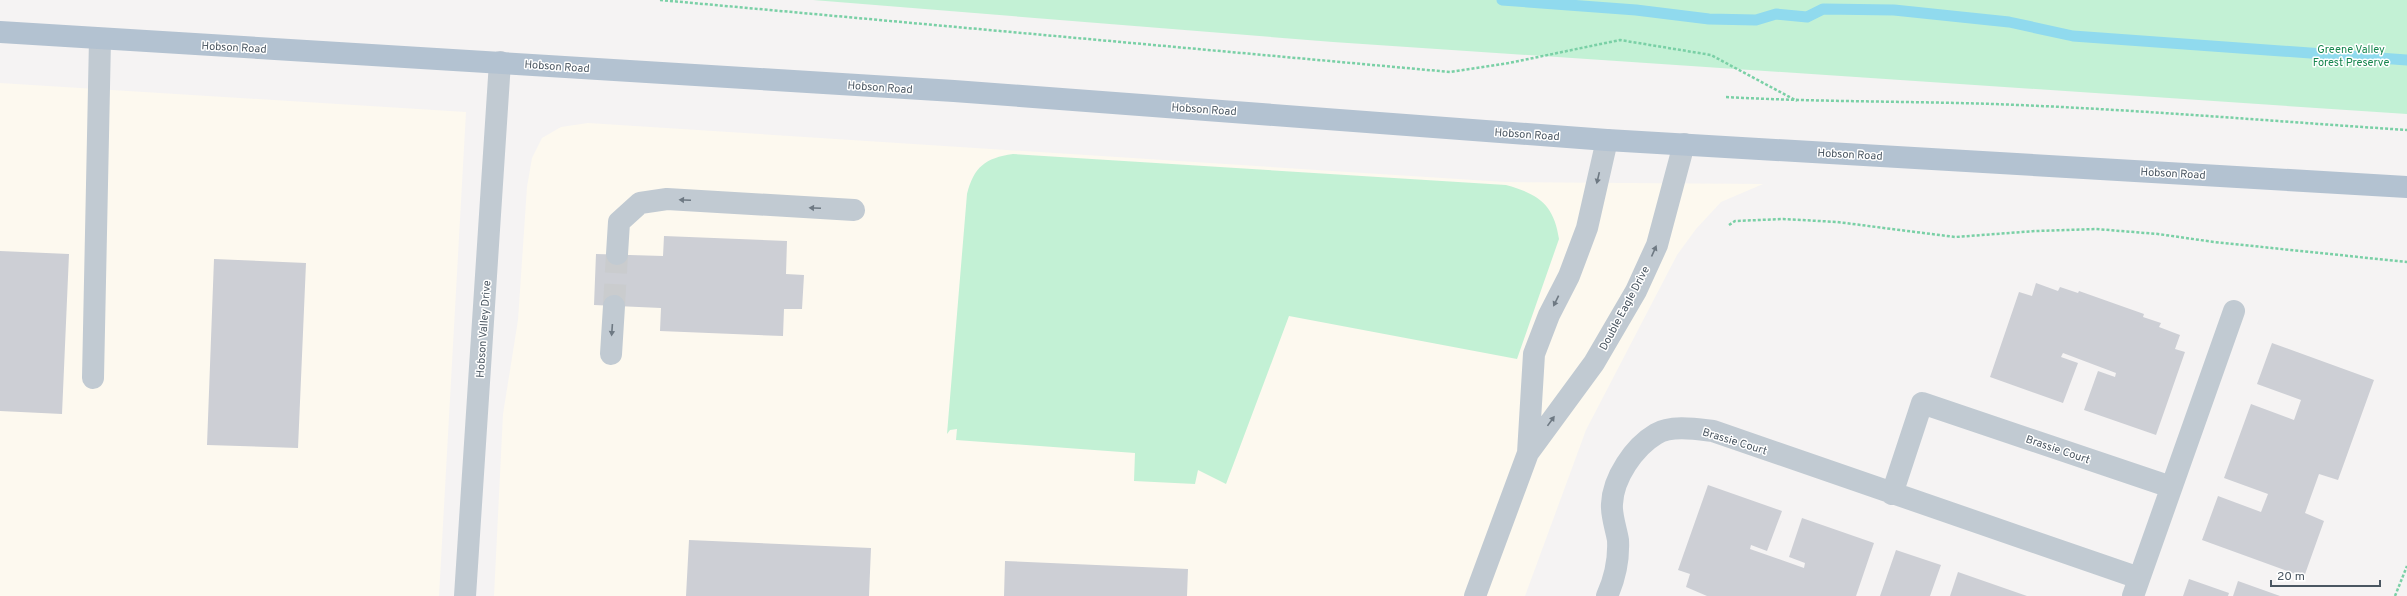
<svg xmlns="http://www.w3.org/2000/svg" width="2407" height="596" viewBox="0 0 2407 596" font-family="Overpass,sans-serif">
  <style>
    .commercial { fill: #fdf9ef }
    .green { fill: #c3f1d5 }
    .lines { fill: none; stroke-linecap: round; stroke-linejoin: round }
    .stream { stroke: #90daee; stroke-width: 11 }
    .building { fill: #cdcfd5 }
    .minor-tunnel { stroke: #caccce; stroke-width: 22; stroke-dasharray: 22 11; stroke-linecap: butt }
    .path { stroke: #7ad0a6; stroke-width: 2.5; stroke-dasharray: 3 2; stroke-linecap: butt }
    .minor { stroke: #c1cad2; stroke-width: 22 }
    .major { stroke: #b3c2d1; stroke-width: 22 }
    .oneway { fill: #6e7983 }
    .labels { text-anchor: middle; stroke-width: 3; stroke-linejoin: round; paint-order: stroke }
    .street-label { font-size: 11px; fill: #4a5661; stroke: #fff }
    .park-label { font-size: 11px; fill: #17864f; stroke: #fff }
  </style>
  <rect width="100%" height="100%" fill="#f5f3f3"/>
  <!-- commercial -->
  <path class="commercial" d="M0 83 466 112 439 596H0Z
    M588 123 1505 182 1763 184 1721 202 1696 229 1677 255 1586 430 1525 596H494L503 414 518 320 527 187 532 158 542 138 561 127Z"/>
  <!-- green -->
  <path class="green" d="M813 0H2407V114L1333 42Z
    M1013 154 1506 185C1539 194 1554 205 1559 239L1517 359 1289 316 1226 484 1198 470 1195 484 1134 481 1135 453 956 440 957 429 950 430 947 434 967 194C974 167 985 158 1013 154Z"/>
  <g class="lines">
    <!-- stream -->
    <path class="stream" d="M1502 0 1636 10 1709 19 1756 20 1776 14 1807 17 1823 9 1894 10 2009 22 2073 36 2407 60"/>
  </g>
  <!-- building -->
  <path class="building" d="M664 236 787 241 786 274 804 275 802 309H784L783 336 660 331 661 308 594 305 596 254 663 256Z
    M0 251 69 254 62 414 0 411Z
    M214 259 306 263 298 448 207 445Z
    M2036 283 2058 291 2060 287 2078 293 2079 291 2144 314 2143 317 2161 323 2159 327 2180 335 2175 349 2185 352 2156 435 2084 410 2098 371 2115 377 2116 373 2063 353 2061 357 2078 363 2063 403 1990 377 2019 292 2032 296Z
    M2272 343 2374 380 2338 480 2319 474 2305 513 2324 521 2304 577 2202 540 2218 496 2261 512 2268 494 2224 478 2251 404 2294 420 2301 400 2257 384Z
    M1708 485 1782 511 1767 551 1751 545 1750 549 1804 568 1805 563 1789 557 1802 518 1874 543 1856 596H1707L1686 587 1690 574 1678 570Z
    M689 540 871 548 869 596H686Z
    M1896 550 1941 565 1930 596H1880Z
    M1005 561 1188 569 1187 596H1004Z
    M1958 572 2027 596H1950Z
    M2189 579 2229 593 2228 596H2183Z
    M2238 581 2280 596H2233Z"/>
  <g class="lines">
    <!-- minor-tunnel -->
    <path class="minor-tunnel" d="M614 306 617 254"/>
    <!-- path -->
    <path class="path" d="M660 0 1450 72 1509 63 1620 40 1711 55 1797 101
      M1726 97C1815 102 1904 101 1993 104 2132 109 2269 121 2407 130
      M1729 225 1735 221 1783 219 1837 222 1955 237 2036 231 2096 229 2158 234 2214 242 2407 262
      M2395 596 2407 566"/>
    <!-- minor -->
    <path class="minor" d="M617 254 619 222 640 203 667 199 854 210
      M611 354 614 306
      M93 378 100 39
      M1528 453 1534 354 1549 315 1569 276 1587 228 1607 140
      M1892 494 1922 403 2171 487
      M465 596 500 62
      M1475 596 1528 453 1594 363 1636 291 1657 245 1684 144
      M1607 596C1615 578 1619 559 1618 540 1616 528 1611 515 1612 504 1613 478 1634 447 1656 434 1671 425 1696 429 1713 431L2139 578
      M2133 596 2234 311"/>
    <!-- major -->
    <path class="major" d="M0 32 954 91 1607 140 2407 187"/>
  </g>
  <!-- one-way arrows -->
  <defs><path id="oneway-solid" d="M-6-.8H1V-3.2L6.5 0L1 3.2V.8H-6Z"/></defs>
  <g class="oneway">
    <use href="#oneway-solid" transform="translate(1598 178) rotate(103)"/>
    <use href="#oneway-solid" transform="translate(685 200) rotate(-177)"/>
    <use href="#oneway-solid" transform="translate(815 208) rotate(-177)"/>
    <use href="#oneway-solid" transform="translate(1654 251) rotate(-66)"/>
    <use href="#oneway-solid" transform="translate(1556 301) rotate(116)"/>
    <use href="#oneway-solid" transform="translate(612 330) rotate(94)"/>
    <use href="#oneway-solid" transform="translate(1551 421) rotate(-54)"/>
  </g>
  <g class="labels">
    <!-- street labels -->
    <g class="street-label">
      <text transform="translate(234 47) rotate(3)" y="4">Hobson Road</text>
      <text transform="translate(557 66) rotate(4)" y="4">Hobson Road</text>
      <text transform="translate(880 87) rotate(4)" y="4">Hobson Road</text>
      <text transform="translate(1204 109) rotate(4)" y="4">Hobson Road</text>
      <text transform="translate(1527 134) rotate(4)" y="4">Hobson Road</text>
      <text transform="translate(1850 154) rotate(3)" y="4">Hobson Road</text>
      <text transform="translate(2173 173) rotate(3)" y="4">Hobson Road</text>
      <text transform="translate(1624 308) rotate(-62)" y="4">Double Eagle Drive</text>
      <text transform="translate(483 329) rotate(-86)" y="4">Hobson Valley Drive</text>
      <text transform="translate(1735 441) rotate(17)" y="4">Brassie Court</text>
      <text transform="translate(2058 449) rotate(19)" y="4">Brassie Court</text>
    </g>
    <!-- park labels -->
    <g class="park-label">
      <text x="2351" y="53">Greene Valley<tspan x="2351" dy="13">Forest Preserve</tspan></text>
    </g>
  </g>
  <!-- scale -->
  <path d="M2271 580v6h109v-6" fill="none" stroke="#4a5661" stroke-width="2"/>
  <text x="2277" y="580" font-size="12" fill="#4a5661" stroke="#ffffff" stroke-width="3" paint-order="stroke">20 m</text>
</svg>
